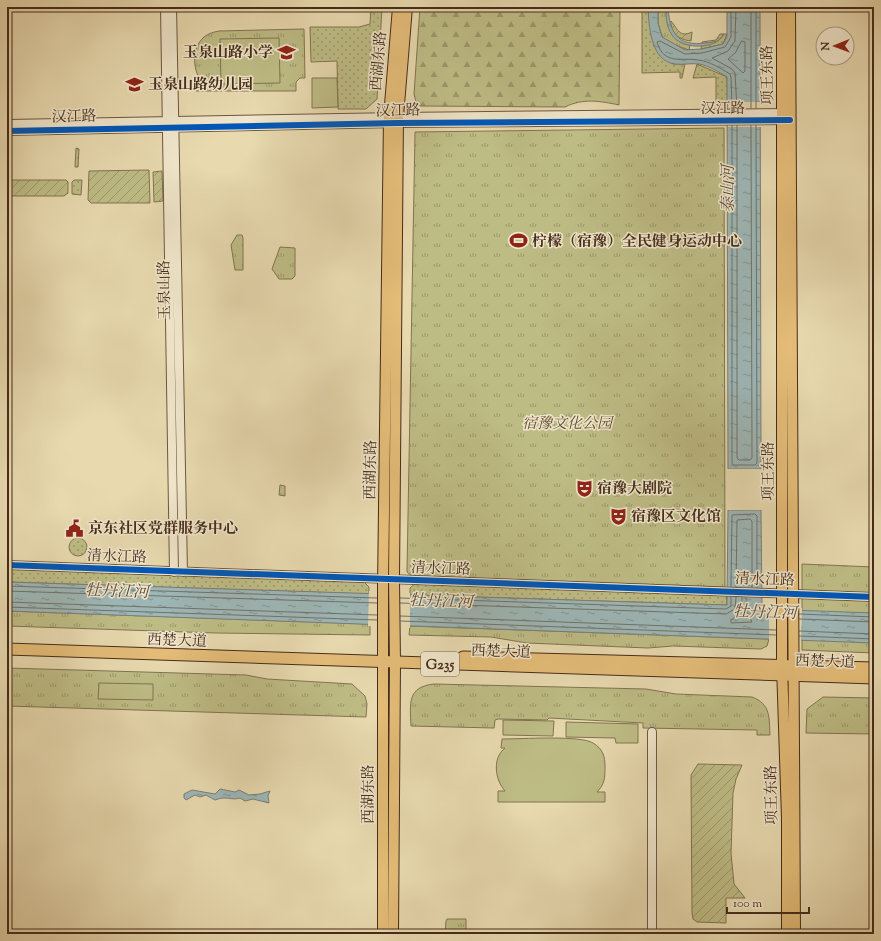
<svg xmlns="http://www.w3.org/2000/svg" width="881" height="941" viewBox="0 0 881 941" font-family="'Sorts Mill Goudy','Noto Serif SC',serif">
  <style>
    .grass { fill: url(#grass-dots); stroke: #827450 }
    .forest { fill: url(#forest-firs); stroke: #827450 }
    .park { fill: url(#park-tufts); stroke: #827450 }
    .garden { fill: url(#garden-furrows); stroke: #827450 }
    .pitch { fill: #bebc85; stroke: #827450 }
    .water { fill: url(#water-ripples); stroke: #7a7f79 }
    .pier { fill: #e8d9af }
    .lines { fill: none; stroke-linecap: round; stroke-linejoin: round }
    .shore { stroke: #727269; stroke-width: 1 }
    .minor-casing { stroke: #6e5740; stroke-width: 10 }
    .major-casing { stroke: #462c1b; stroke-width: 12 }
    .highway-casing { stroke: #462c1b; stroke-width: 13 }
    .minor { stroke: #f0e6cb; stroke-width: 8 }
    .major { stroke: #e4bc78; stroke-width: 10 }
    .highway { stroke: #e4bc78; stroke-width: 11 }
    .cycleway-casing { stroke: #f0e6cb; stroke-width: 8 }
    .cycleway { stroke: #0057b8; stroke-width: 6 }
    .labels { text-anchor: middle; stroke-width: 3; stroke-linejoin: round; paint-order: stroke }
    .shield { fill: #f0e6cb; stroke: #796450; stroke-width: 1 }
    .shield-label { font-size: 14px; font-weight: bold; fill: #462c1b }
    .poi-label { font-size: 15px; font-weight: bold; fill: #462c1b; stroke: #f0e6cb; text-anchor: start }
    .street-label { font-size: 15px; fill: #462c1b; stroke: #f0e6cb }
    .park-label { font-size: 15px; font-style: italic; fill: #5e4930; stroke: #f0e6cb }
    .water-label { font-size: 16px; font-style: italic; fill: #57483a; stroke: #f0e6cb }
  </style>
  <defs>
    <pattern id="grass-dots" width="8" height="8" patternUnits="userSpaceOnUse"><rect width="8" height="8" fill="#bebc85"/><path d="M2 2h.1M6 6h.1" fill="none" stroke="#9c996c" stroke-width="1.8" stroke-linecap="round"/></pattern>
    <pattern id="forest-firs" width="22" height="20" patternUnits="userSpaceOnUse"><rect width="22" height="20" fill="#bebc85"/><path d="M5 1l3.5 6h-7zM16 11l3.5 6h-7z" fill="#9c996c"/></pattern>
    <pattern id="park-tufts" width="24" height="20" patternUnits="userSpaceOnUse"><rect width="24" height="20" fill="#bebc85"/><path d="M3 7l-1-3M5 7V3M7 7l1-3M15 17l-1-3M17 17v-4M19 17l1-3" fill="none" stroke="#9c996c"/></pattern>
    <pattern id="garden-furrows" width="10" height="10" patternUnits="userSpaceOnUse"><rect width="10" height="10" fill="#bebc85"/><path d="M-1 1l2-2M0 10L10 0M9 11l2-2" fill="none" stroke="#9c996c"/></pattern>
    <pattern id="water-ripples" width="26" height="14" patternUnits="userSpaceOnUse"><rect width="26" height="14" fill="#9db7b7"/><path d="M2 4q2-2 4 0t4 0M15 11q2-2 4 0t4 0" fill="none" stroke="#829594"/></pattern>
  </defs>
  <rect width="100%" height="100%" fill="#e8d9af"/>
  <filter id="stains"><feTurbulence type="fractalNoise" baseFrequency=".005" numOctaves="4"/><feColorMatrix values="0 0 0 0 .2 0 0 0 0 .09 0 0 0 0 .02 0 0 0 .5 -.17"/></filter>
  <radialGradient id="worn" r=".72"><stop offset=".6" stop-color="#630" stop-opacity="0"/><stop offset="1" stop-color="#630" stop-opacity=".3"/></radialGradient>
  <!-- grass -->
  <path class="grass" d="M371 7H382L377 99 366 109H338L337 61 311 62 310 27H359L370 24Z
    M642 7H648L649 19 666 60 673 64H685L682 78H680V72L642 73Z
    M720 34H727L723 44 701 49 702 42 716 40Z
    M697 64 727 77 728 104H716V77L693 78Z
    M76 148 79 149 78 167H75Z
    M74 180H82L81 195 72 194V182Z
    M69 547a9 9 0 1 1 18 0a9 9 0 1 1-18 0Z
    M7 567 363 581 369 587V594L7 582Z
    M417 582 727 593V605L410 595V588Z"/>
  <!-- forest -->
  <path class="forest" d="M420 7H620L619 105C600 101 583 98 565 107L420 106 416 102 414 94Z"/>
  <!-- park -->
  <path class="park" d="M658 7H666C667 23 670 43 690 45L689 50 672 44 662 37 658 23Z
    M304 29 305 78H300L296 82V91H196V85L204 84C192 73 191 48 204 37 209 33 214 32 219 31Z
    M724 128 725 587 412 576 407 572 415 132Z
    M237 235H242L243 238V270H235L231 245Z
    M280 247 295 248V276L292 279H279L272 269Z
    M280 485 285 486V496L279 495Z
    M802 564 874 567V653L802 650Z
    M7 611 370 624V635L216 633 7 626Z
    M410 626 769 639 767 646 761 649 673 646 648 648 527 643 491 637 409 635Z
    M7 668 246 675 267 679 352 684 365 696 367 704 366 717 7 706Z
    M434 684 646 689 676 694 752 697C771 704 769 718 770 735H757V730L643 728V723L549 718 547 720 498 719 495 720 494 728 411 726C410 703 407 687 434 684Z
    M823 697 874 698V734L806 733 807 709Z
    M447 919H466V934H445L446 921Z"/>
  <!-- garden -->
  <path class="garden" d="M671 21C678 29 679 38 692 32L691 41C680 40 669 33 671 21Z
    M149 170 150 203H91L88 200 89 171Z
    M162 171 163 201 154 202 153 172Z
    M7 180H66L68 182V193L64 196H7Z
    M698 764 742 765 736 779 733 793 731 853 734 884 745 898H726V923L697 922 693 919 692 913 691 775Z"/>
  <!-- pitch -->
  <path class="pitch" d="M279 38 280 83 221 84 220 39Z
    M312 78H337L338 107 312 108Z
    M99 683 153 684V700L98 699Z
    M503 720 554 721 553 736 503 735Z
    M566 722 638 724V743H616L615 738 566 737Z
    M502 739C520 739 581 735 593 743 603 749 605 756 605 767 605 777 605 784 597 792H605V802H498V791H505C495 780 492 758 505 748H501Z"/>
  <!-- water -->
  <path class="water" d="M648 7H658V23L662 37 685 50 702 49 723 44 727 37V7H760L761 469H728L727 77C719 72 709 66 699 64 691 63 683 65 675 64 650 61 649 25 648 7Z
    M666 7H668C670 42 685 48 718 41L724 34C717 50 681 50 672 35 666 26 666 17 666 7Z
    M728 510H761L762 609 874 613V643L7 611V582L727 605Z
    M220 789 235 792 239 790 249 795 260 794 270 791 268 796 269 803 253 799 245 801 240 798C230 801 228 795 215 800L206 795 200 797 195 795 186 800 184 798V794L192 790 215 794Z"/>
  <!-- pier -->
  <path class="pier" d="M728 102H762V127H728Z
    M726 469H761V471H728Z
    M728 508H761V510H726Z
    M369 591 410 593V628L368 626Z
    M769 607 802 608 801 642 769 641Z"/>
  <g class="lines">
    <!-- shore -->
    <path class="shore" d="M731 7V37L725 47 702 53 685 54 660 41 657 42C664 66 682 57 698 60 709 61 720 68 730 74L731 77 732 109
      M736 7 735 41 728 51 712 58 732 69 735 73 737 109
      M751 7V108
      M742 41 745 42V71L743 73 728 59 735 53Z
      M756 108V7
      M732 125V463L733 465H755L757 463 756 125
      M737 125V458L739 460H750L752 458 751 125
      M7 586 377 598
      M731 587 732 515 755 514 757 516V588
      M736 587 737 520 750 519 752 521V588
      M7 591 377 603
      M742 597C742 608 740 614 731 620V623L752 622 747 612 746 597
      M400 598 726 609 731 606V597
      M7 602 377 615
      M400 603 726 614 735 609 736 597
      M7 607 377 620
      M799 614 874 617
      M400 616 776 630
      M799 619 874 622
      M401 621 776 635
      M799 631 874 634
      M799 636 874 639"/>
    <defs>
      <path id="minor" d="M165 7 174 572
        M172 7 183 572
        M7 124 398 117 788 113
        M7 131 398 123 788 120
        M7 565 874 597
        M652 934V732"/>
      <path id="major" d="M782 7V666L787 818V934
        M790 7 795 934
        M383 934V587L389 117 398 7
        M393 934 395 663 394 579 398 117 407 7"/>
      <path id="highway" d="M7 649 874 678
        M463 657 874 668"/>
    </defs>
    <!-- minor casing -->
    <use href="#minor" class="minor-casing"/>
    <!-- major casing -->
    <use href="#major" class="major-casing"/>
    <!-- highway casing -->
    <use href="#highway" class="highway-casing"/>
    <!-- minor -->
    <use href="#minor" class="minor"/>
    <!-- major -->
    <use href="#major" class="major"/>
    <!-- highway -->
    <use href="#highway" class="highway"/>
    <defs>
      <path id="cycleway" d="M7 131 398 123 790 120
        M7 565 874 597"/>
    </defs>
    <!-- cycleway casing -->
    <use href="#cycleway" class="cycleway-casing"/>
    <!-- cycleway -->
    <use href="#cycleway" class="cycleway"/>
  </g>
  <!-- icons -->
  <defs>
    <symbol id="school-bare" viewBox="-9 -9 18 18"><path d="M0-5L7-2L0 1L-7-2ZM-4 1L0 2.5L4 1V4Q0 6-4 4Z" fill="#8f2418" stroke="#f0e6cb" stroke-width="2.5" paint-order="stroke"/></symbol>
    <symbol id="stadium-bare" viewBox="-9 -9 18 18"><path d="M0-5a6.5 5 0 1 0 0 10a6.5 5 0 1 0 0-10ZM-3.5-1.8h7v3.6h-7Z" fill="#8f2418" stroke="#f0e6cb" stroke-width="2.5" paint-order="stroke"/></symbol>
    <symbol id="theatre-bare" viewBox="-9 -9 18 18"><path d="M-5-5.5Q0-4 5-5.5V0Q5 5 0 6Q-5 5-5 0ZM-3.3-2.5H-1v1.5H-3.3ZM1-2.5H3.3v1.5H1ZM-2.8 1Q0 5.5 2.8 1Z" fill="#8f2418" stroke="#f0e6cb" stroke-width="2.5" paint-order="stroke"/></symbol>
    <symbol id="civic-bare" viewBox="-9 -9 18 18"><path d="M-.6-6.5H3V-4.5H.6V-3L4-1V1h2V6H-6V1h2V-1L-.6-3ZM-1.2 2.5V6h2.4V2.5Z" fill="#8f2418" stroke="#f0e6cb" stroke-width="2.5" paint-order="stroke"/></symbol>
  </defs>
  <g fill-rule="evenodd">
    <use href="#school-bare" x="274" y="40" width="25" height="25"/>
    <use href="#school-bare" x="122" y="72" width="25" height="25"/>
    <use href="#stadium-bare" x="506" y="228" width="25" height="25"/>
    <use href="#theatre-bare" x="572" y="476" width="25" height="25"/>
    <use href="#theatre-bare" x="606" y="504" width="25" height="25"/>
    <use href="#civic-bare" x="62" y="516" width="25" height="25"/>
  </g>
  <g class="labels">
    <!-- shield labels -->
    <rect class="shield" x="421" y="652" width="38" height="24" rx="3"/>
    <g class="shield-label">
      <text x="440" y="669">G235</text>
    </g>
    <!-- poi labels -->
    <g class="poi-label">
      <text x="273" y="57" text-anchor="end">玉泉山路小学</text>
      <text x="148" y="89">玉泉山路幼儿园</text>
      <text x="532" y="246">柠檬（宿豫）全民健身运动中心</text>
      <text x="597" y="493">宿豫大剧院</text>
      <text x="631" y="521">宿豫区文化馆</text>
      <text x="88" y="533">京东社区党群服务中心</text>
    </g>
    <!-- street labels -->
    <g class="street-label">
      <text transform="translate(378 61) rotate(-85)" y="5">西湖东路</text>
      <text transform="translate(767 75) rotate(-91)" y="5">项王东路</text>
      <text x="723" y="113">汉江路</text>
      <text transform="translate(398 110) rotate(-1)" y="5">汉江路</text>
      <text transform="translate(74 116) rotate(-1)" y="5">汉江路</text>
      <text transform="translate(164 290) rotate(-91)" y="5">玉泉山路</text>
      <text transform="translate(370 470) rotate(-89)" y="5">西湖东路</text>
      <text transform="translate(768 471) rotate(-90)" y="5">项王东路</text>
      <text transform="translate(117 556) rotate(2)" y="5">清水江路</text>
      <text transform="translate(441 568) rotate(2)" y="5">清水江路</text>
      <text transform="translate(765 579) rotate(2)" y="5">清水江路</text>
      <text transform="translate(177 640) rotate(2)" y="5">西楚大道</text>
      <text transform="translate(501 651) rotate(2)" y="5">西楚大道</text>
      <text transform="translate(825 661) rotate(2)" y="5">西楚大道</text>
      <text transform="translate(368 794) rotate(-90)" y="5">西湖东路</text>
      <text transform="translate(771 795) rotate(-91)" y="5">项王东路</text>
    </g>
    <!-- park labels -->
    <g class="park-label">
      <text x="567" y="428">宿豫文化公园</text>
    </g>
    <!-- water labels -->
    <g class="water-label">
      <text transform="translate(727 189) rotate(-90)" y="6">泰山河</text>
      <text transform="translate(117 590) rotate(2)" y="6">牡丹江河</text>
      <text transform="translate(441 600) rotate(2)" y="6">牡丹江河</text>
      <text transform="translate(765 611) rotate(2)" y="6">牡丹江河</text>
    </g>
  </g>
  <!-- margin -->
  <rect width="881" height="941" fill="none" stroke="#e8d9af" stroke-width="24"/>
  <rect x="8" y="8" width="865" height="925" fill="none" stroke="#462c1b" stroke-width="2"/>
  <rect x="12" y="12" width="857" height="917" fill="none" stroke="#462c1b"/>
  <!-- north arrow -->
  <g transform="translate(835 46) rotate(269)"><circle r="19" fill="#f0e6cb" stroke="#ac9c85"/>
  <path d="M0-3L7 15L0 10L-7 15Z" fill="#8f2418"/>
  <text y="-6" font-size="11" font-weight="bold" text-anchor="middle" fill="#462c1b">N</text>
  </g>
  <!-- scale -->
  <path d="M727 907v6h82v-6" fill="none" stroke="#462c1b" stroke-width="2"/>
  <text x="733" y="907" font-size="12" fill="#462c1b" stroke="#f0e6cb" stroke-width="3" paint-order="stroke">100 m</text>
  <rect width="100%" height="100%" filter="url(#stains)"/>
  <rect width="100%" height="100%" fill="url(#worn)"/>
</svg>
